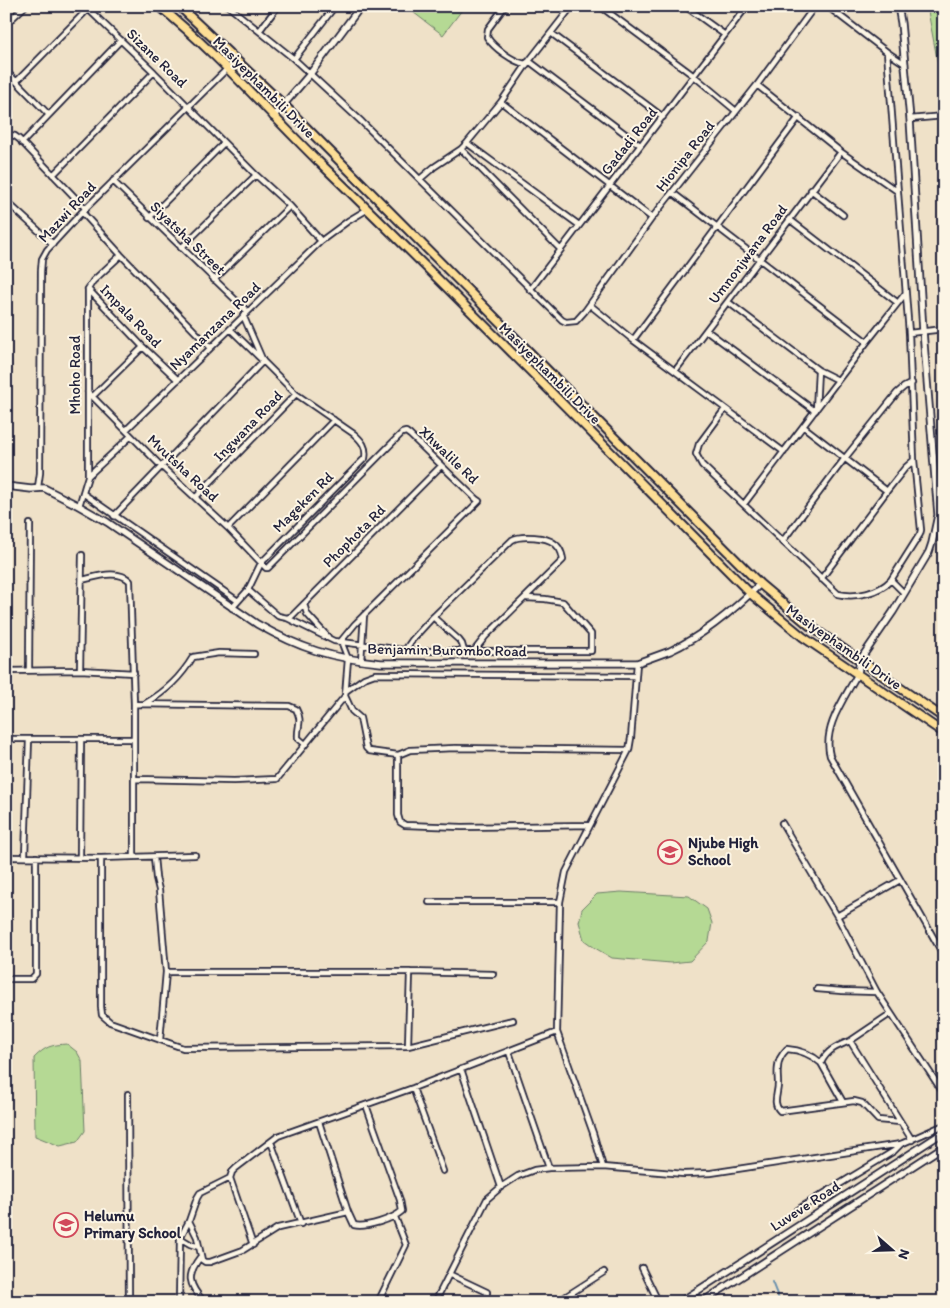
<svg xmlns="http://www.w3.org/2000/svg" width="950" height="1308" viewBox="0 0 950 1308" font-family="Itim,sans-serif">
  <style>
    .green { fill: #b5d994; stroke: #6c7e68 }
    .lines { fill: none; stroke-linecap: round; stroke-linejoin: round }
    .stream { stroke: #688fac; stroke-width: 2 }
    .minor-casing { stroke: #22223b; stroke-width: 8 }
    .tertiary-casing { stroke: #22223b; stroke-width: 9 }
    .primary-casing { stroke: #22223b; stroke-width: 11 }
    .minor { stroke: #fcf5e5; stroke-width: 4.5 }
    .tertiary { stroke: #fcf5e5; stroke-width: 5.5 }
    .primary { stroke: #fdde96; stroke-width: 7 }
    .labels { text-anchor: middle; stroke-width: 4; stroke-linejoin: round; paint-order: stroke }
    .street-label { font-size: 15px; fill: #22223b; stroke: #fcf5e5 }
    .poi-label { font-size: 15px; font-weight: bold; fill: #22223b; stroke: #fcf5e5; text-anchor: start }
  </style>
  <rect width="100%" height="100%" fill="#efe1c8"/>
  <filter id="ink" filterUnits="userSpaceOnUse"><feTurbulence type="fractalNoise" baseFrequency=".02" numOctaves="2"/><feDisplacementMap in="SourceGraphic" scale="10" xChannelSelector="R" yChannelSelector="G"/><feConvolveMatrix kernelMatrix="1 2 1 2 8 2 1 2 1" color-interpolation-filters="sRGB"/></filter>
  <g filter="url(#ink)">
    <!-- green -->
    <path class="green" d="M405 6H465L443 35Z
      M927 6H944V71L938 64Z
      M621 892 689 896 707 909 712 923 709 941 690 961 671 963 612 958 595 948 584 940 579 922 582 909 597 894Z
      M67 1044 77 1052 82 1061 85 1131 77 1142 60 1146 35 1136 34 1058C46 1046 51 1045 67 1044Z"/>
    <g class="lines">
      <!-- stream -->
      <path class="stream" d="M772 1282 780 1302"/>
      <defs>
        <path id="minor" d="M85 6 154 72 256 175 290 206 321 241
          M228 6 294 59 362 122 562 320 566 322 576 321 585 311 652 218 757 85 815 6
          M505 6 488 29 487 37C494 48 512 61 525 64L529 61 640 145
          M600 6 694 76 736 111
          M685 6 725 35
          M827 6 887 52 905 64
          M6 24 25 6
          M260 30 278 6
          M551 33 663 117
          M887 52 909 333 914 460 921 530 920 534 891 580
          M294 59 335 6
          M6 71 49 115
          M17 81 88 9
          M757 85 841 152 897 191
          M501 102 652 218
          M910 119 944 116
          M6 134 15 136 19 139 86 209
          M22 143 121 40
          M467 143 579 225
          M461 149 560 249
          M53 175 154 72
          M420 179 434 167 461 149 467 143 501 102 529 61 572 6
          M113 181 247 311
          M811 190 843 215
          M673 193 867 342
          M6 201 53 244
          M82 212 121 255 210 347
          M149 218 224 143
          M789 219 898 303
          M181 248 256 175
          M214 280 290 206
          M88 289 143 347 178 380
          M530 290 747 6
          M728 302 818 370 838 380
          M590 305 633 340 784 452
          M706 330 815 411
          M909 333 944 329
          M633 340 799 117
          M675 371 841 152
          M88 392 161 466 228 528 266 568H268L402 433 406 432 410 435 476 499 479 501 355 624 341 641
          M92 397 143 347
          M725 409 699 444 696 454 702 465 838 594C856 598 879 593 891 580L904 593
          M816 410 818 370
          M804 427 887 491
          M126 430 321 241 348 221 368 209
          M88 476 131 436
          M41 488 38 487 40 473 41 271 42 259 47 250 82 212 236 60
          M84 494 238 601
          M196 497 296 394
          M744 504 867 342 905 294
          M79 506 88 476V289L93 281 121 255
          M114 516 263 361 230 329
          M228 528 334 420
          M782 542 845 458 897 393 904 387 912 383
          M821 579 887 491 905 468 914 460
          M82 580C96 577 118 569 130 581L134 704V857
          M248 590 278 616 287 618 292 616 441 466
          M304 604 307 614 328 637
          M232 608 248 590 261 563 365 458C367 447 362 441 354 434L296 394 263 361 243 315
          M433 617 459 640 462 644 464 651
          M287 618 334 641 411 651H591V634L563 602 545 599 526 598
          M405 650 412 640 433 617 512 540C517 537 522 537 527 537 544 537 561 540 563 560L485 637 474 651
          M361 661 364 615
          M29 670 30 524
          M80 670 82 555
          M6 671 80 670 134 673
          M858 673C845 698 822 727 830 756L944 956
          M346 691 364 678 375 674 636 676
          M345 696 352 711 360 718 366 748 369 751 398 755 410 750 455 748 629 750
          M146 703C167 691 181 677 193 657L219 653 254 654
          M134 704 289 706 296 709C303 722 297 725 298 738L305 744
          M6 739H134
          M398 755V815L400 822 405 825 462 827 590 825
          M136 779 234 781 277 779 345 696 348 659 341 641
          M782 823 837 916 877 992 944 1094
          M25 856 29 739
          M6 857 101 858 195 855
          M80 857 81 739
          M154 857 156 878 159 890 166 972 160 1040
          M101 858V1007L102 1015 110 1022 183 1048 408 1046 513 1020
          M429 902H560
          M837 916 900 880
          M166 972H410L493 974
          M6 979H31L36 974V857
          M817 989 842 991 877 992
          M890 1014 850 1041 912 1140
          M408 1046 410 972
          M509 1052 549 1168
          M821 1063C811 1054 801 1050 787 1049 782 1054 778 1060 778 1067 777 1073 778 1078 778 1084 778 1094 772 1103 780 1111L854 1101 862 1103 878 1120 900 1122
          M461 1069 501 1187
          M413 1088 443 1171
          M128 1094 129 1302
          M843 1102 821 1063C827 1050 837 1046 850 1041
          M319 1122 348 1212 354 1225C366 1228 393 1219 402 1211L400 1200 366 1105
          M271 1142 301 1224
          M603 1167 593 1133 557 1032 560 902 566 872 629 750 631 738 637 663
          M230 1178 253 1245
          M797 1210 894 1151 901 1144
          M189 1221 197 1237 202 1260 205 1262H210L243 1250 278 1228 348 1212
          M180 1238 190 1244 199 1247
          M201 1256C186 1275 188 1284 204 1302
          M642 1268 656 1297 652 1302
          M449 1274 487 1292 486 1302
          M179 1302 180 1238 189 1221 197 1198 200 1193 230 1178 232 1172 236 1168 278 1136 413 1088 557 1032
          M378 1302 406 1245 395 1217
          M435 1302 487 1199 501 1187 518 1176 534 1170 549 1168 603 1167 684 1174 711 1173 901 1144 944 1125
          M557 1302 604 1272"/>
        <path id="tertiary" d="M273 117 310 74 361 6
          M6 486 31 489 44 488 79 506 107 522 257 624C301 649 331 658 381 663H637C648 659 659 655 670 651 704 635 734 610 760 584
          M858 673 860 660 893 612 929 552 932 543 938 515 923 331 910 119 901 23 898 6
          M680 1302 944 1132
          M702 1302 944 1146"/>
        <path id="primary" d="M159 6C217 53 265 109 318 161 465 303 607 449 751 594L803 637 944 733
          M179 6 284 105 760 584 810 626 944 718"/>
      </defs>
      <!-- minor casing -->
      <use href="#minor" class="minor-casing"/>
      <!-- tertiary casing -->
      <use href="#tertiary" class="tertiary-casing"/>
      <!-- primary casing -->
      <use href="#primary" class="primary-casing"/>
      <!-- minor -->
      <use href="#minor" class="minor"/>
      <!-- tertiary -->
      <use href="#tertiary" class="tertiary"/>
      <!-- primary -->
      <use href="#primary" class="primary"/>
    </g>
  </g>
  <!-- icons -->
  <defs>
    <symbol id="school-ring" viewBox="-11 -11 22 22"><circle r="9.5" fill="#fcf5e5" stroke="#d1495b" stroke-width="1.5"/><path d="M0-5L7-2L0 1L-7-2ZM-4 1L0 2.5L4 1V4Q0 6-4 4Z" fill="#d1495b"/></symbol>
  </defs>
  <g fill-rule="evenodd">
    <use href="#school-ring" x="656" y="838" width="28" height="28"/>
    <use href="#school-ring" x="52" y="1211" width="28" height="28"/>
  </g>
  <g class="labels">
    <!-- street labels -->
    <g class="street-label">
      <text transform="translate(157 58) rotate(44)" y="5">Sizane Road</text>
      <text transform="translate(264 87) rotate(45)" y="5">Masiyephambili Drive</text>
      <text transform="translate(629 141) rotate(-52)" y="5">Gadadi Road</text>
      <text transform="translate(685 156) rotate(-52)" y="5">Hionipa Road</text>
      <text transform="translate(67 212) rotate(-47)" y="5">Mazwi Road</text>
      <text transform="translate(188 238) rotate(44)" y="5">Siyatsha Street</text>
      <text transform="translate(748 254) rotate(-53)" y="5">Umnonjwana Road</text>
      <text transform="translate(131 316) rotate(46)" y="5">Impala Road</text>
      <text transform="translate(215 326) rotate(-44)" y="5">Nyamanzana Road</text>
      <text transform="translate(550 373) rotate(45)" y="5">Masiyephambili Drive</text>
      <text transform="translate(75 375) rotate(-90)" y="5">Mhoho Road</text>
      <text transform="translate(248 426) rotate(-46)" y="5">Ingwana Road</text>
      <text transform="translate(449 455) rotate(44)" y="5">Xhwalile Rd</text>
      <text transform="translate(183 468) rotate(43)" y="5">Mvutsha Road</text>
      <text transform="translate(303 502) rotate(-45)" y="5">Mageken Rd</text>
      <text transform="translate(354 536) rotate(-45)" y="5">Phophota Rd</text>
      <text transform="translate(844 647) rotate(35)" y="5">Masiyephambili Drive</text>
      <text transform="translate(447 650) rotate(1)" y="5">Benjamin Burombo Road</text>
      <text transform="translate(805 1206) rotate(-33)" y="5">Luveve Road</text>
    </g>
    <!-- poi labels -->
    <g class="poi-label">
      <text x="688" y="848">Njube High<tspan x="688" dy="17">School</tspan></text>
      <text x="84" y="1221">Helumu<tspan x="84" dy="17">Primary School</tspan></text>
    </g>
  </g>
  <!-- margin -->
  <rect width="950" height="1308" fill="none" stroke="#fcf5e5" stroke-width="25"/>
  <rect x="12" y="12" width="925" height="1283" fill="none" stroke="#22223b" stroke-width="2" filter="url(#ink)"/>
  <!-- north arrow -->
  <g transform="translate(892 1250) rotate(110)" stroke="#fcf5e5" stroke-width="4" paint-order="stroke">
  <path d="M0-4L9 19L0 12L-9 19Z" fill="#22223b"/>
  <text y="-8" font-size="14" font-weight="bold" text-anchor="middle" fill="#22223b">N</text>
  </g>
</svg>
